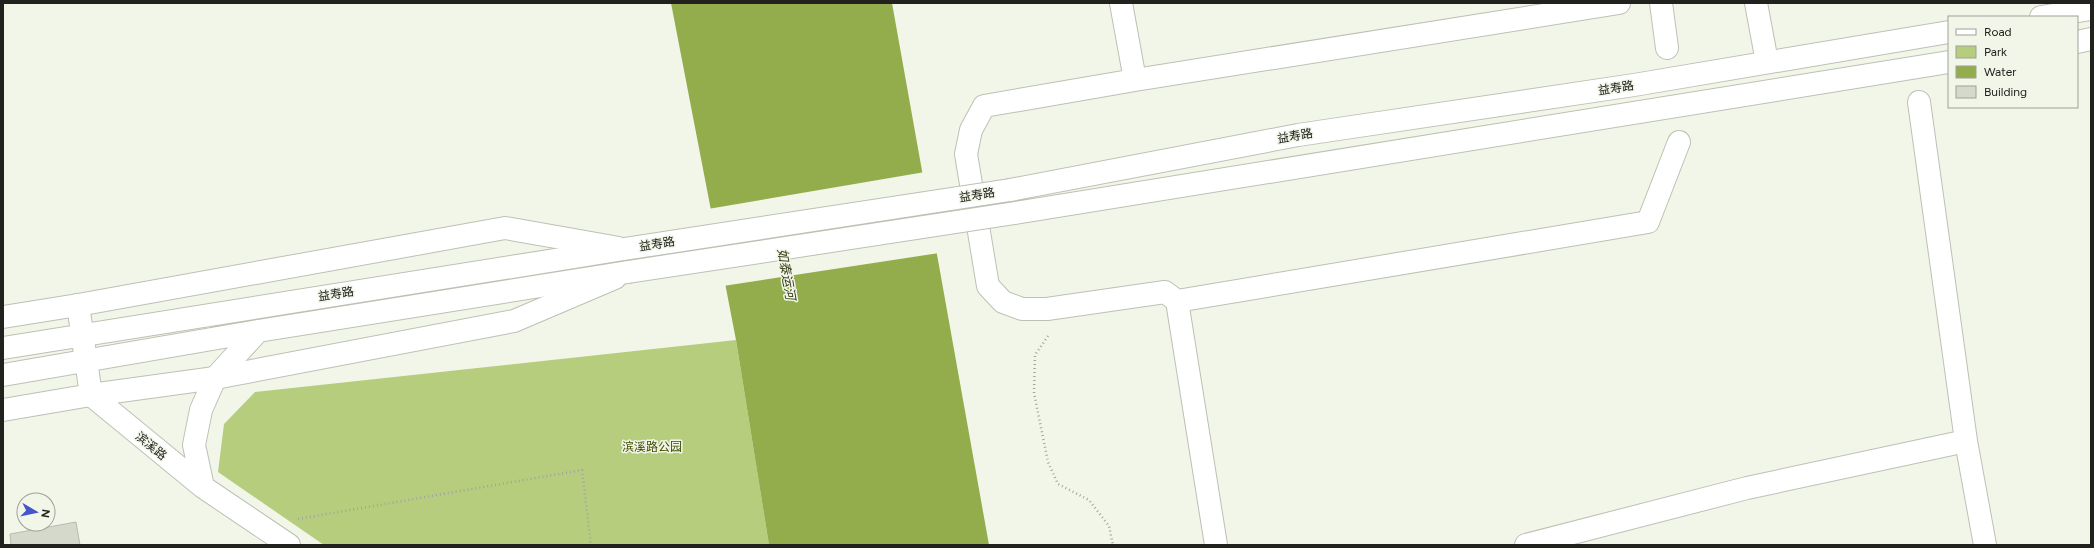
<svg xmlns="http://www.w3.org/2000/svg" width="2094" height="548" viewBox="0 0 2094 548" font-family="Figtree,'Noto Sans SC',sans-serif">
  <style>
    .green { fill: #b6cd7d }
    .water { fill: #94ad4c }
    .pier { fill: #f2f6e9 }
    .building { fill: #d5d9cc; stroke: #b9bdb0 }
    .lines { fill: none; stroke-linecap: round; stroke-linejoin: round }
    .street-casing { stroke: #bcc1b4; stroke-width: 24 }
    .secondary-casing { stroke: #bcc1b4; stroke-width: 24 }
    .path { stroke: #a2a59c; stroke-width: 2.5; stroke-dasharray: 1 3; stroke-linecap: butt }
    .street { stroke: #fff; stroke-width: 22 }
    .secondary { stroke: #fff; stroke-width: 22 }
    .secondary-bridge-casing { stroke: #bcc1b4; stroke-width: 24; stroke-linecap: butt }
    .secondary-bridge { stroke: #fff; stroke-width: 22 }
    .labels { text-anchor: middle; stroke-width: 3; stroke-linejoin: round; paint-order: stroke }
    .street-label { font-size: 12px; fill: #21221e; stroke: #f2f6e9 }
    .park-label { font-size: 12px; fill: #3e4d01; stroke: #f2f6e9 }
    .water-label { font-size: 13px; font-style: italic; fill: #343e16; stroke: #f2f6e9 }
  </style>
  <rect width="100%" height="100%" fill="#f2f6e9"/>
  <!-- green -->
  <path class="green" d="M736 340 769 545H324L218 472 224 424 255 392Z"/>
  <!-- water -->
  <path class="water" d="M671 3H892L989 545H769L736 340Z"/>
  <!-- pier -->
  <path class="pier" d="M925 172 939 253 723 286 708 209Z"/>
  <!-- building -->
  <path class="building" d="M76 522 80 545H11L10 534Z"/>
  <g class="lines">
    <defs>
      <path id="street" d="M1121 3 1135 80 984 106 971 130 966 154 988 286 1003 302 1022 309H1047L1165 292 1177 301 1216 545
        M1661 3 1667 48
        M1756 3 1767 62
        M1135 80 1619 3
        M1919 102 1966 441 1985 545
        M1177 301 1648 222 1679 142
        M3 317 78 305 505 228 619 248
        M3 410 91 395 215 378 514 321 615 278
        M1526 545 1747 488 1966 441"/>
      <path id="secondary" d="M2041 17 2091 9
        M2077 42 2091 39
        M1010 190 1298 135 1634 85 1949 32
        M1015 213 1949 62
        M78 305 91 395 203 487 289 545
        M3 348 624 249
        M3 375 258 331 628 272
        M203 487 194 445 201 410 215 378 258 331"/>
    </defs>
    <!-- street casing -->
    <use href="#street" class="street-casing"/>
    <!-- secondary casing -->
    <use href="#secondary" class="secondary-casing"/>
    <!-- path -->
    <path class="path" d="M1048 336 1035 355 1034 393 1048 462 1058 484 1089 500 1109 526 1113 545
      M298 519 582 470 591 545"/>
    <!-- street -->
    <use href="#street" class="street"/>
    <!-- secondary -->
    <use href="#secondary" class="secondary"/>
    <defs>
      <path id="secondary-bridge" d="M624 249 1010 190
        M628 272 1015 213"/>
    </defs>
    <!-- secondary-bridge casing -->
    <use href="#secondary-bridge" class="secondary-bridge-casing"/>
    <!-- secondary-bridge -->
    <use href="#secondary-bridge" class="secondary-bridge"/>
  </g>
  <g class="labels">
    <!-- street labels -->
    <g class="street-label">
      <text transform="translate(1616 88) rotate(-9)" y="4">益寿路</text>
      <text transform="translate(1295 136) rotate(-10)" y="4">益寿路</text>
      <text transform="translate(977 195) rotate(-9)" y="4">益寿路</text>
      <text transform="translate(657 244) rotate(-9)" y="4">益寿路</text>
      <text transform="translate(336 294) rotate(-9)" y="4">益寿路</text>
      <text transform="translate(151 446) rotate(39)" y="4">滨溪路</text>
    </g>
    <!-- park labels -->
    <g class="park-label">
      <text x="652" y="451">滨溪路公园</text>
    </g>
    <!-- water labels -->
    <g class="water-label">
      <text transform="translate(787 274) rotate(80)" y="5">如泰运河</text>
    </g>
  </g>
  <!-- border -->
  <rect width="2094" height="548" fill="none" stroke="#21221e" stroke-width="8"/>
  <!-- legend -->
  <rect x="1948" y="16" width="130" height="92" fill="#f2f6e9" stroke="#9ea198"/>
  <rect x="1956" y="29" width="20" height="6" fill="#ffffff" stroke="#9ea198"/>
  <text x="1984" y="36" font-size="12" fill="#21221e">Road</text>
  <rect x="1956" y="46" width="20" height="12" fill="#b6cd7d" stroke="#9ea198"/>
  <text x="1984" y="56" font-size="12" fill="#21221e">Park</text>
  <rect x="1956" y="66" width="20" height="12" fill="#94ad4c" stroke="#9ea198"/>
  <text x="1984" y="76" font-size="12" fill="#21221e">Water</text>
  <rect x="1956" y="86" width="20" height="12" fill="#d5d9cc" stroke="#9ea198"/>
  <text x="1984" y="96" font-size="12" fill="#21221e">Building</text>
  <!-- north arrow -->
  <g transform="translate(36 512) rotate(99)"><circle r="19" fill="#f2f6e9" stroke="#9ea198"/>
  <path d="M0-3L7 15L0 10L-7 15Z" fill="#4456ca"/>
  <text y="-6" font-size="11" font-weight="bold" text-anchor="middle" fill="#21221e">N</text>
  </g>
</svg>
